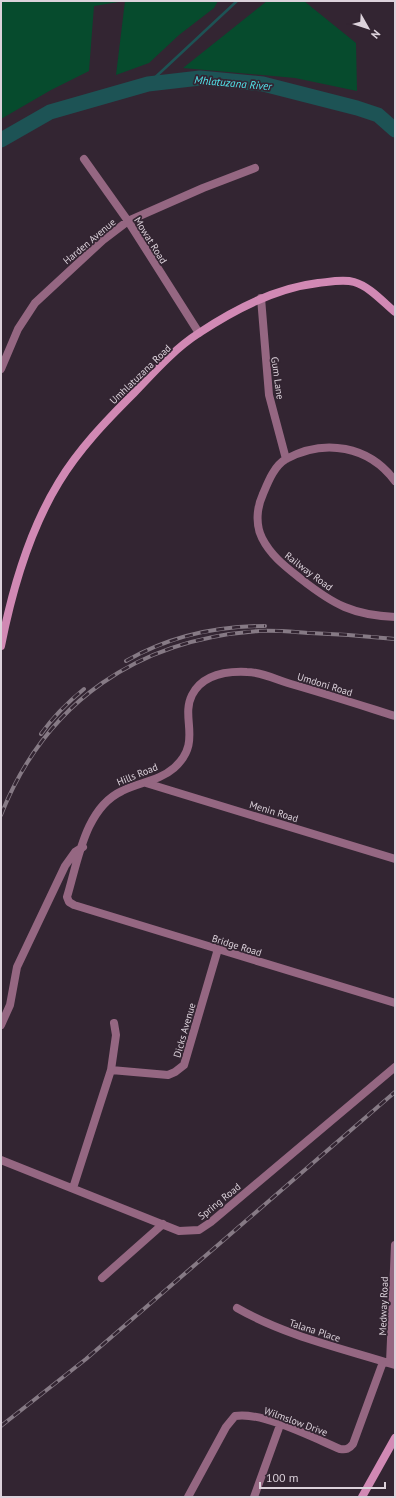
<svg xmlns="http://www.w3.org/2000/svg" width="396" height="1498" viewBox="0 0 396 1498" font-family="'PT Sans',sans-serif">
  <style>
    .green { fill: #064b2d }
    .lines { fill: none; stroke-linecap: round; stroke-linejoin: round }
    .stream { stroke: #1d5355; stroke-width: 2.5 }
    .river { stroke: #1d5355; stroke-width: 15 }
    .street { stroke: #956782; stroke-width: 8 }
    .secondary { stroke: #d189b4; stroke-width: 8 }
    .rail-casing { stroke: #867a85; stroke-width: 4 }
    .rail { stroke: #332532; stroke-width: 2.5; stroke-dasharray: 8; stroke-linecap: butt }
    .labels { text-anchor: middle; stroke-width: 3.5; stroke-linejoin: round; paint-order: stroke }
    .street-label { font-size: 10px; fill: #dcd2db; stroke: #332532 }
    .water-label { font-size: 11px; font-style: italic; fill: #51e6ed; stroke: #332532 }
  </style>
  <rect width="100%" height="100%" fill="#332532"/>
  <!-- green -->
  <path class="green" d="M1 1H125L94 6 89 71 51 90 1 119Z
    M125 1H218L214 8 179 35 149 63 116 75Z
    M267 1H304L356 43 357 91 295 78 183 68Z"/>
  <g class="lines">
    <!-- stream -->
    <path class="stream" d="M148 84 237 1"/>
    <!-- river -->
    <path class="river" d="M1 140 50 112 148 84 200 78 263 84 357 108 378 115 395 130"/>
    <!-- street -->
    <path class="street" d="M84 159 128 221 199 333
      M261 298 269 395 286 459
      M1 369 18 329 35 303 103 240 128 221 203 188 255 168
      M395 481C369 446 325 438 286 459 274 466 268 482 263 494 257 507 255 524 262 538 271 556 286 567 301 579 334 605 353 615 395 617
      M395 716C360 705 326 694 291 684 277 680 262 672 247 672 226 671 203 674 192 695 180 719 203 742 174 768 159 781 140 782 122 791 85 808 78 861 67 897L69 902 74 905 395 1003
      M146 783 395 859
      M1 1025 10 1005 17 967 65 866 75 852 83 847
      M111 1070 168 1075 175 1072 184 1065 218 949
      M1 1160 179 1231 199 1230 211 1222 395 1067
      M73 1188 111 1070 116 1035 114 1023
      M102 1278 163 1224
      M237 1308C286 1336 341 1348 395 1365
      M390 1363 395 1245
      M188 1497 226 1427 235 1416C261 1411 314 1438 340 1449 346 1450 349 1449 353 1444L383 1362
      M254 1497 280 1425"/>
    <!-- secondary -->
    <path class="secondary" d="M1 646C12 590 29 531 59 482 79 449 105 422 133 394 153 373 174 349 199 333 235 309 275 288 318 283 329 282 343 279 354 282 369 286 383 302 395 312
      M362 1497 395 1438"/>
    <defs>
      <path id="rail" d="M126 661C168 637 217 626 265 626
        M41 734C53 717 68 702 84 689
        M1 815C46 701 139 639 259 631 276 630 294 632 310 633 339 634 367 636 395 639
        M1 1426 86 1359 395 1092"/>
    </defs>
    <!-- rail casing -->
    <use href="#rail" class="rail-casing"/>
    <!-- rail -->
    <use href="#rail" class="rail"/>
  </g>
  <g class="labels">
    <!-- street labels -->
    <g class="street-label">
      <text transform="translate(151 240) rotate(58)" y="4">Mowat Road</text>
      <text transform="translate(89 241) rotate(-40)" y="4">Harden Avenue</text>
      <text transform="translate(140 374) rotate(-44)" y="4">Umhlatuzana Road</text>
      <text transform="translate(278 378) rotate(82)" y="4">Gum Lane</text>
      <text transform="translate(309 571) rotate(37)" y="4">Railway Road</text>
      <text transform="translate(325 684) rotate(17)" y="4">Umdoni Road</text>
      <text transform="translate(137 774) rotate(-22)" y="4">Hills Road</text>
      <text transform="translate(274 811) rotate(17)" y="4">Menin Road</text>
      <text transform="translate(237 945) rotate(17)" y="4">Bridge Road</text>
      <text transform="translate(184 1030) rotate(-74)" y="4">Dicks Avenue</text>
      <text transform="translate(219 1201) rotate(-39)" y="4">Spring Road</text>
      <text transform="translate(383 1306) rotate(-88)" y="4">Medway Road</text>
      <text transform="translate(315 1330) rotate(18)" y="4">Talana Place</text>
      <text transform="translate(296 1421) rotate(20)" y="4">Wilmslow Drive</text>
    </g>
    <!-- water labels -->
    <g class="water-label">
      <text transform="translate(233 83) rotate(5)" y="4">Mhlatuzana River</text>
    </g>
  </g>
  <!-- border -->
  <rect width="396" height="1498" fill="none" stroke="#dcd2db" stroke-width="4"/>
  <!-- north arrow -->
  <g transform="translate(368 28) rotate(129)" stroke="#332532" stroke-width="3" paint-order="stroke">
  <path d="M0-3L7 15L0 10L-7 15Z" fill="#dcd2db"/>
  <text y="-6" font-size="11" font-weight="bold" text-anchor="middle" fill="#dcd2db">N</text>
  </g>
  <!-- scale -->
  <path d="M260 1482v6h125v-6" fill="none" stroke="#dcd2db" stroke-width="2"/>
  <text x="266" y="1482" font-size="12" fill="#dcd2db" stroke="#332532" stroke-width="3" paint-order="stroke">100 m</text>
</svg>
